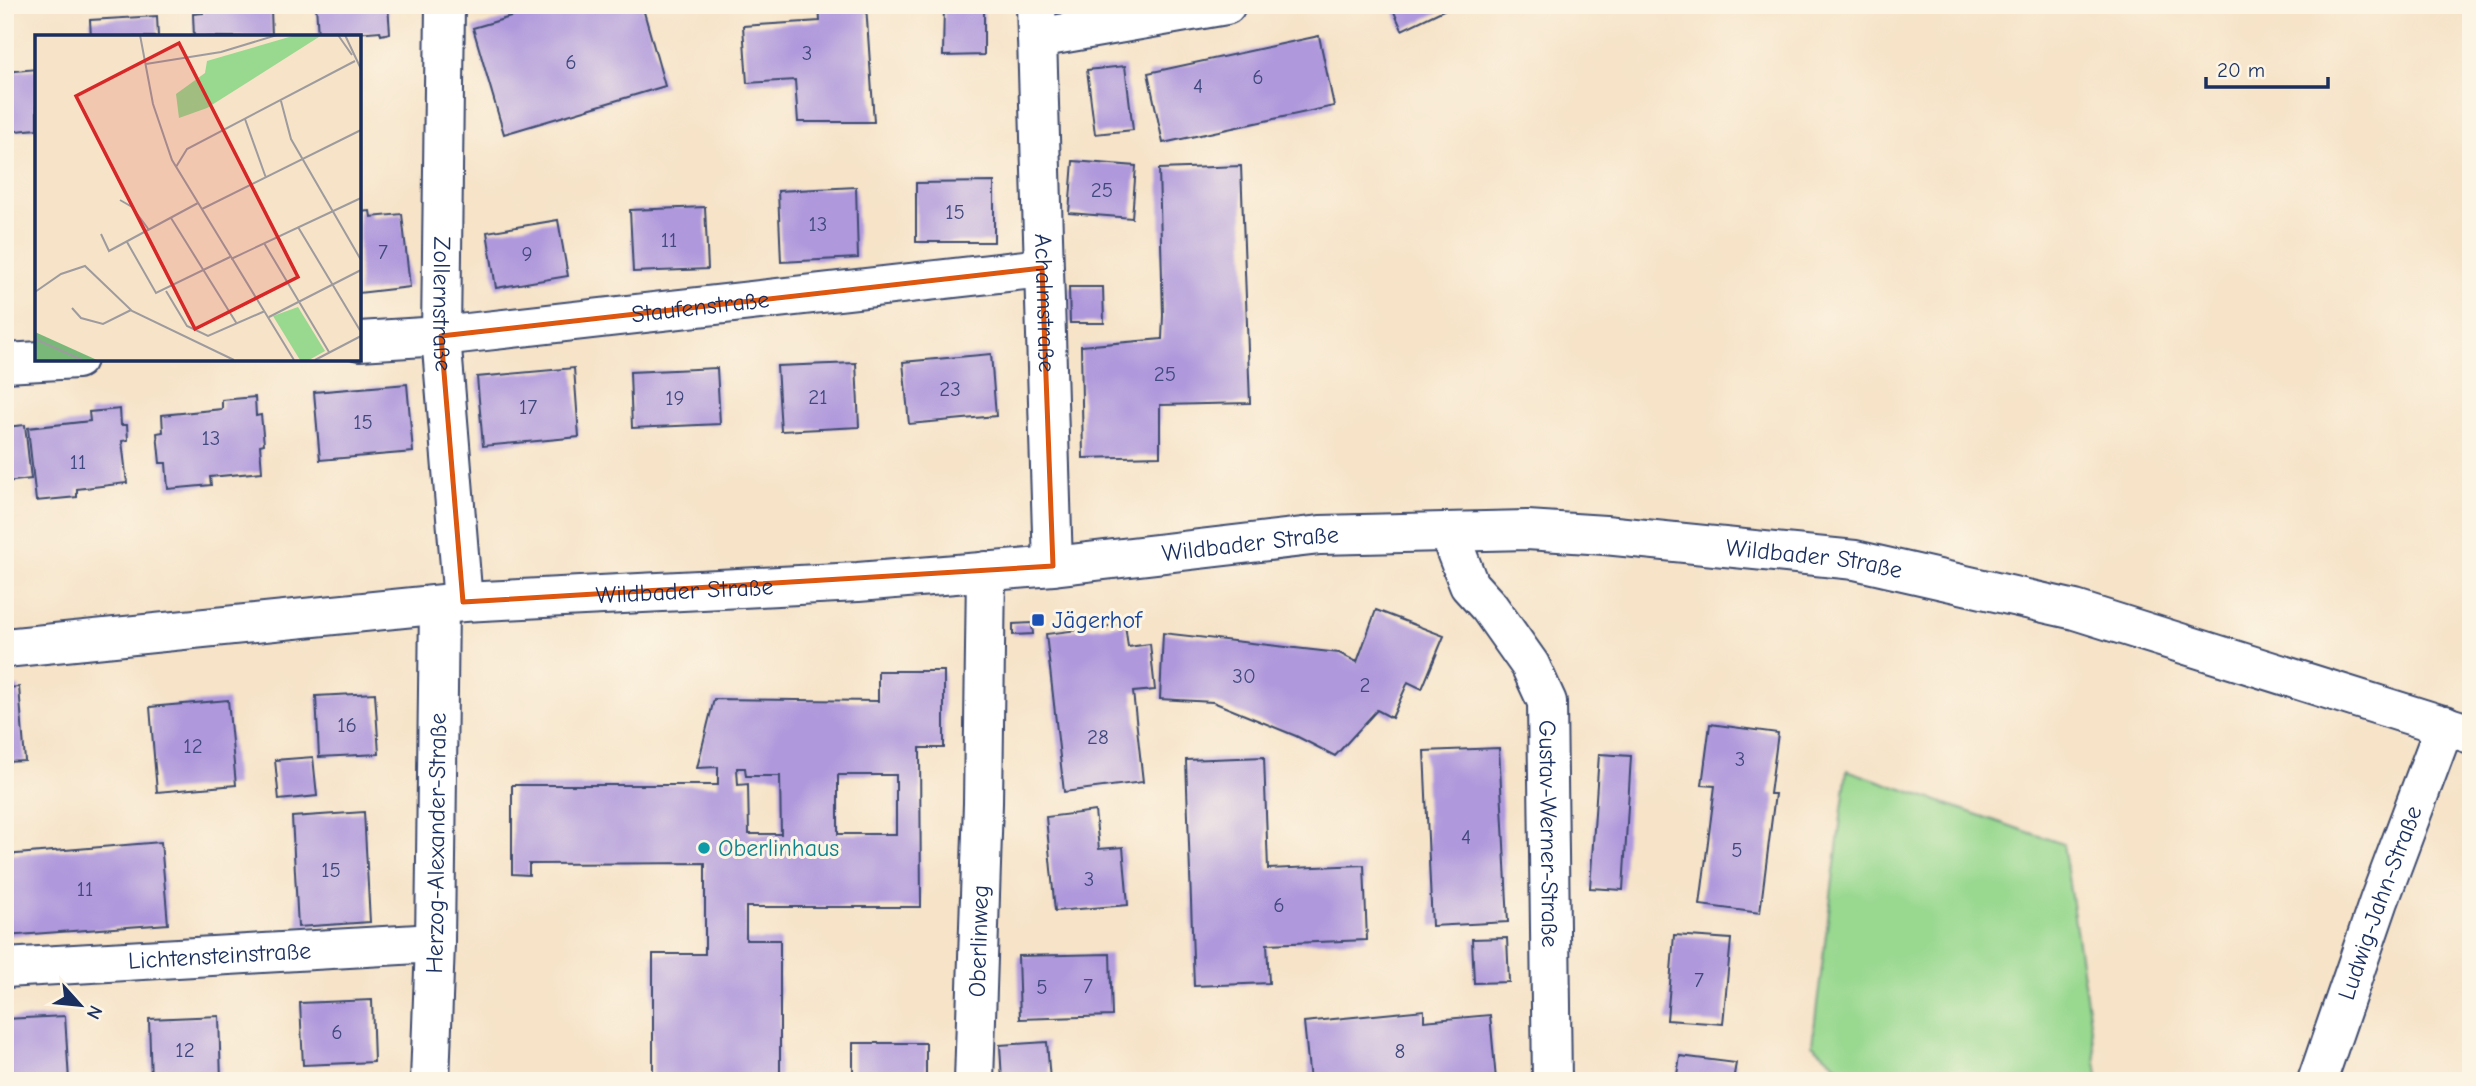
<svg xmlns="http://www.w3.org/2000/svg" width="2476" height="1086" viewBox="0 0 2476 1086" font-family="'Comic Neue',sans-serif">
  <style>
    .green { fill: #98d88f; stroke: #5a8476; stroke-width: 2 }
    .building { fill: #af98dc; fill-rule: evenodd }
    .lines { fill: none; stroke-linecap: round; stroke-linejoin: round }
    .street-casing { stroke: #3c4a6e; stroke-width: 42 }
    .secondary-casing { stroke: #3c4a6e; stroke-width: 42 }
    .street { stroke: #fff; stroke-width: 38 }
    .secondary { stroke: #fff; stroke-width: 38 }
    .marked { fill: none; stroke: #de5710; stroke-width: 5; stroke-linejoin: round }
    .transit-dot { fill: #1a4fb4; stroke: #fcf5e5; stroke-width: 2.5 }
    .culture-dot { fill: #0f9aa8; stroke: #fcf5e5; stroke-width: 2.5 }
    .labels { text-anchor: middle; stroke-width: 6; stroke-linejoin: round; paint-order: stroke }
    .number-label { font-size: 21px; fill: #40497e }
    .street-label { font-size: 24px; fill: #1b2f5e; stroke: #fcf5e5 }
    .transit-label { font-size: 24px; fill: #164399; stroke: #fcf5e5; text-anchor: start }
    .culture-label { font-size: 24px; fill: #0d838f; stroke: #fcf5e5; text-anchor: start }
    .inset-road { fill: none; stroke: #9e9b9e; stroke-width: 2 }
    .view { fill: #d62828; fill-opacity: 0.15; stroke: #d62828; stroke-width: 3.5 }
    .inset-edge { fill: none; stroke: #1b2f5e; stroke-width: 3.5 }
  </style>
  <rect width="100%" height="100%" fill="#fcf5e5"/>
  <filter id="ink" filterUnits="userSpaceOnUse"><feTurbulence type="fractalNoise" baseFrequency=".0143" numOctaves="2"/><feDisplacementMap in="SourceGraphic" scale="14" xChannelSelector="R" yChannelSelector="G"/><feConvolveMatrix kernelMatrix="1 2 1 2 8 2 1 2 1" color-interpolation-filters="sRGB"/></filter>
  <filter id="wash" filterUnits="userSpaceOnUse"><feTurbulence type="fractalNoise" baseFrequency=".00686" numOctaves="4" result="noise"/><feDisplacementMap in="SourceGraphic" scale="28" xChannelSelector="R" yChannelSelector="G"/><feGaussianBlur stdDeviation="1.57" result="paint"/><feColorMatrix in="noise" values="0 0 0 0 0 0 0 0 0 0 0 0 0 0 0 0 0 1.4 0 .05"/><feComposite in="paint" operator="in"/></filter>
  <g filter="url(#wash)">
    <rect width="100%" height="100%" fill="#f6e3c8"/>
    <!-- green -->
    <path class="green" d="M1847 770 2063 844 2099 1081H1845V1072L1812 1044Z"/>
    <g id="blocks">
      <!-- building -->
      <path class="building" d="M203 5H264V9H271L272 37H194L193 14 203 13Z
        M316 5H388L390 33 381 35 380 31 318 36Z
        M552 5H642L665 86 504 134 473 28Z
        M819 5H866L874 122H798L795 80 747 83 743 26 820 21Z
        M944 5H984V55L943 56Z
        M1391 5H1454L1402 30Z
        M157 16 158 37H91L90 20Z
        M1319 36 1334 106 1163 143 1148 73Z
        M1125 66 1133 130 1095 134 1087 70Z
        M37 69V129L5 132V72Z
        M1073 161 1136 166 1132 218 1069 213Z
        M1241 166 1250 403 1160 405V456L1083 458 1081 346 1162 339 1163 315 1159 169Z
        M994 182V242H916V183Z
        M856 187 858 258 781 262 778 191Z
        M705 207 708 269 633 272 630 210Z
        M370 211 371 217 402 214 410 287 359 293V212Z
        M558 220 568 276 496 288 487 232Z
        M1069 287H1103L1104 323H1070Z
        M991 354 996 416 909 424 903 362Z
        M856 363 859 427 781 431 777 366Z
        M574 368 579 437 483 446 477 377Z
        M717 368 720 424 632 428 630 372Z
        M407 384 413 452 320 460 314 392Z
        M255 397 256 416 261 415 264 444 260 445 262 472 210 477 211 485 168 489 166 463H160L157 433 163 432 162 415 222 409V400Z
        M120 409 121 425H127L128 440 122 441 127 483 77 489V497L36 501 28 428 90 421 89 412Z
        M25 425 31 479 5 482V427Z
        M1376 610 1444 636 1422 689 1408 682 1392 718 1377 710 1335 756 1296 736 1213 702 1160 699 1163 633 1339 653 1357 662Z
        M1032 623 1033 634 1013 635V624Z
        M1125 624 1128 647 1150 644 1155 690 1133 692 1143 782 1064 792 1046 634Z
        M878 671H944V748H920L921 907H746V940H780V1081H653V954H705V863L529 864V875L512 874V785H718V767L697 768 714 699 878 701ZM737 768H745L746 776H780L781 834H749L748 784 738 785ZM838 775H896V834H838Z
        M19 687 25 761 5 762V688Z
        M375 693 379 754 319 757 316 696Z
        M228 700 236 785 157 792 150 707Z
        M1710 724 1778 733 1770 794H1775L1760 913 1700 905 1715 786 1702 785Z
        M1499 748 1508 922 1432 926 1424 751Z
        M1599 754 1631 756 1623 890 1590 888Z
        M313 757 317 796 279 800 275 760Z
        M1264 757 1268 869 1364 865 1367 940 1267 944 1269 983 1194 986 1186 760Z
        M1095 811 1099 849 1123 847 1128 905 1055 911 1046 817Z
        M364 812 370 922 298 927 292 817Z
        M161 842 168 924 5 936V855Z
        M1674 935 1731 939 1723 1024 1667 1020Z
        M1507 938 1509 982 1474 983 1472 939Z
        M1110 954 1112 1016 1020 1019 1018 956Z
        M372 1000 374 1062 303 1065 300 1003Z
        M1424 1010V1021L1490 1015 1496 1080 1310 1081 1304 1022Z
        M65 1016 69 1081H5V1019Z
        M219 1016 221 1081H151L149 1019Z
        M1047 1042 1050 1081H1002L1000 1045Z
        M853 1043H926V1081H853Z
        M1680 1056 1736 1063 1733 1081H1676Z"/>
    </g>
  </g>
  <g filter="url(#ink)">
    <use href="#blocks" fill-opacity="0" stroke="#3c4a6e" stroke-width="2"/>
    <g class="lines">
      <defs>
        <g id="street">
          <path id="s1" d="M445 5 441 336 463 602"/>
          <path id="s2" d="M1036 5 1053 566"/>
          <path d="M1037 38 1226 5"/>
          <path id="s3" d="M359 341 441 336 1042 268"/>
          <path d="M5 363 77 359"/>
          <path id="s4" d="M1453 532 1455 549 1469 585 1489 607 1530 665 1547 702 1552 1081"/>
          <path id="s5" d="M5 968 435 943"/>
          <path id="s6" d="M430 1081 435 943 439 605"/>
          <path id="s7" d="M974 1081 983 803 986 571"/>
        </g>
        <g id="secondary">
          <path id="s8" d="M5 648 463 602 858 582 1053 566 1320 535 1527 530 1605 535 1855 560 2075 610 2471 734"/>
          <path id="s9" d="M2317 1081 2379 901 2445 725"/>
        </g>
      </defs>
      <!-- street casing -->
      <use href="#street" class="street-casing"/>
      <!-- secondary casing -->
      <use href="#secondary" class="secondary-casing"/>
      <!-- street -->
      <use href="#street" class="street"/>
      <!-- secondary -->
      <use href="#secondary" class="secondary"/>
    </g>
  </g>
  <!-- marked area -->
  <path class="marked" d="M1042 268 1053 566 463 602 441 336Z"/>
  <!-- markers -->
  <rect class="transit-dot" x="1031" y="613" width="14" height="14" rx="3.5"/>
  <circle class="culture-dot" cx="704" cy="848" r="7"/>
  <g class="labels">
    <!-- number labels -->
    <g class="number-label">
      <text x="807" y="60">3</text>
      <text x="571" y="69">6</text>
      <text x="1258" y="84">6</text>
      <text x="1198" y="93">4</text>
      <text x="1102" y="197">25</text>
      <text x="955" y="219">15</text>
      <text x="818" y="231">13</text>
      <text x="669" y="247">11</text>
      <text x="383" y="259">7</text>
      <text x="527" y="261">9</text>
      <text x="1165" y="381">25</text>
      <text x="950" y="396">23</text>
      <text x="818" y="404">21</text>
      <text x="675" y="405">19</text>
      <text x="528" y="414">17</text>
      <text x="363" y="429">15</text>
      <text x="211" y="445">13</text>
      <text x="78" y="469">11</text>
      <text x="1244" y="683">30</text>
      <text x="1365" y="692">2</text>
      <text x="347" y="732">16</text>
      <text x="1098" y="744">28</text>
      <text x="193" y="753">12</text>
      <text x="1740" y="766">3</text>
      <text x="1466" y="844">4</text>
      <text x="1737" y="857">5</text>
      <text x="331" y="877">15</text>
      <text x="1089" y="886">3</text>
      <text x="85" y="896">11</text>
      <text x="1279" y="912">6</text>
      <text x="1699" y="987">7</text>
      <text x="1088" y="993">7</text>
      <text x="1042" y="994">5</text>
      <text x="337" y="1039">6</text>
      <text x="185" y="1057">12</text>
      <text x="1400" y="1058">8</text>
    </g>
    <!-- street labels -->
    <g class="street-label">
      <text dy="8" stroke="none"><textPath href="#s2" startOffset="298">Achalmstraße</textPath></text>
      <text dy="8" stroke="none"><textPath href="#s1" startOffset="299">Zollernstraße</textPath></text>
      <text dy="8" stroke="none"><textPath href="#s3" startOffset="343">Staufenstraße</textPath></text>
      <text dy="8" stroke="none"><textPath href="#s8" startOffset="1250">Wildbader Straße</textPath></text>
      <text dy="8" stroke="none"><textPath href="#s8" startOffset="1816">Wildbader Straße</textPath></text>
      <text dy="8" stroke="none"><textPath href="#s8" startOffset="682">Wildbader Straße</textPath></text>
      <text dy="8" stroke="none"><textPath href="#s4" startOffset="329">Gustav-Werner-Straße</textPath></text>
      <text dy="8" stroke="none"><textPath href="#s6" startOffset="238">Herzog-Alexander-Straße</textPath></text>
      <text dy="8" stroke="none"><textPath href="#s9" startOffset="189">Ludwig-Jahn-Straße</textPath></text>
      <text dy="8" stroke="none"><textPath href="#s7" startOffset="140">Oberlinweg</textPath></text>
      <text dy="8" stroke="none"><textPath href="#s5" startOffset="215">Lichtensteinstraße</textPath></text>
    </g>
    <!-- transit labels -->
    <g class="transit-label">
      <text x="1052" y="628">Jägerhof</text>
    </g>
    <!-- culture labels -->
    <g class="culture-label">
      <text x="718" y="856">Oberlinhaus</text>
    </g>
  </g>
  <!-- overview -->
  <g transform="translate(35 35)">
    <rect width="326" height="326" fill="#f6e3c8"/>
    <path d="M261 0H287L172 73 144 83 141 59 170 38 172 26ZM263 272 290 316 274 325H265L238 281Z" fill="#98d88f"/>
    <path d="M0 297 62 325H0Z" fill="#7ab87a"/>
    <path class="inset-road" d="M105 0 118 69 137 125 259 325M303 0 317 20M310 0 326 34M111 29 186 17 242 0M246 66 256 104 326 225M210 84 231 143M141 132 152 114 320 26M85 165 97 172 114 195M167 174 326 95M136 183 202 289M263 192 326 297M66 199 74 216 163 168M92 207 121 258 195 222M229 208 294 317M196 224 326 163M131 256 152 291 173 301 230 276M0 257 26 239 50 231 97 276 199 325M37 273 46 283 68 289 96 275M234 282 326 235M0 304 47 325M280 325 326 301"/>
    <path class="view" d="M144 8 263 242 160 294 41 61Z"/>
    <rect width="326" height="326" class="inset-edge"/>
  </g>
  <!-- margin -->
  <rect width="2476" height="1086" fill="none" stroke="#fcf5e5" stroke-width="28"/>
  <!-- north arrow -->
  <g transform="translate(80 1005) rotate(117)" stroke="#fcf5e5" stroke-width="5" paint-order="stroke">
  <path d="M0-5L12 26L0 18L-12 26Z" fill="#1b2f5e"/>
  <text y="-10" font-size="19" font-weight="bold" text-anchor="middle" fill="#1b2f5e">N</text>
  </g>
  <!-- scale -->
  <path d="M2206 77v10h122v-10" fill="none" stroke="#1b2f5e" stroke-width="3.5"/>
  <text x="2217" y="77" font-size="21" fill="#1b2f5e" stroke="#fcf5e5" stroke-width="5" paint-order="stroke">20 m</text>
</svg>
